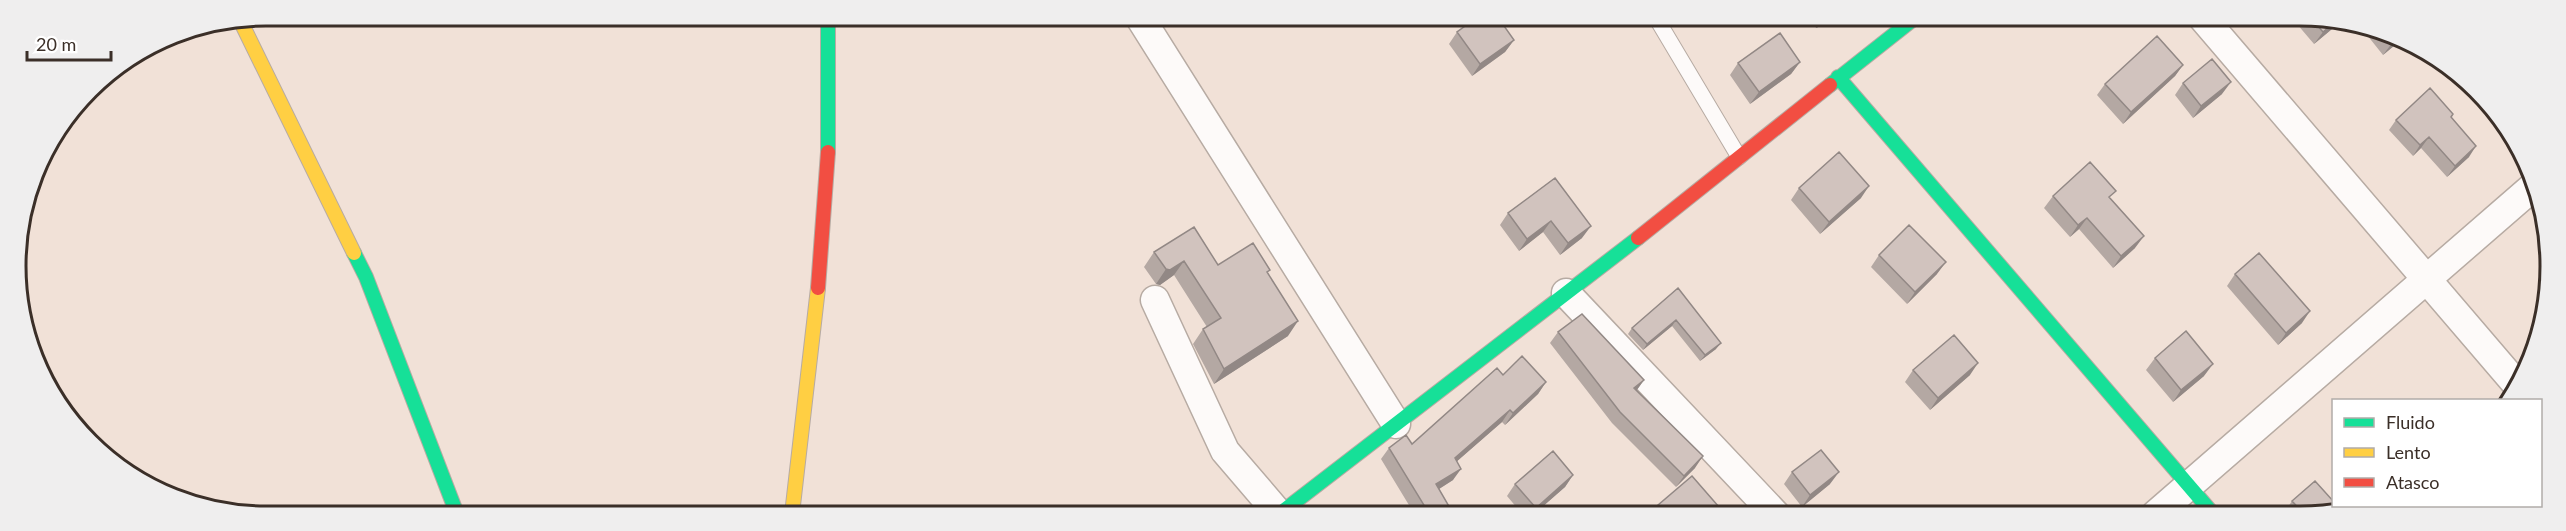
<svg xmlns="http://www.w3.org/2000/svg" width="2566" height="531" viewBox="0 0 2566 531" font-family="Lato,sans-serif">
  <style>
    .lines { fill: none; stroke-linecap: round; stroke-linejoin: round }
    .lane-casing { stroke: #b7aba3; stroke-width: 17 }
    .street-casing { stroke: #b7aba3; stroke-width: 31 }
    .fast-casing { stroke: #b7aba3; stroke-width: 16 }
    .slow-casing { stroke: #b7aba3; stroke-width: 16 }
    .jam-casing { stroke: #b7aba3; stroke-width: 16 }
    .lane { stroke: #fdfaf9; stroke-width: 15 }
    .street { stroke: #fdfaf9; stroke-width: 28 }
    .fast { stroke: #16e098; stroke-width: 14 }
    .slow { stroke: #ffcf43; stroke-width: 14 }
    .jam { stroke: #f24e42; stroke-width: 14 }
    .wall { fill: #b4a8a3 }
    .shaded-wall { fill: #928885 }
    .building { fill: #d1c3be; stroke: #928885; stroke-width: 1.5 }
    .rim { fill: none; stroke: #3b2f28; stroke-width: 3 }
  </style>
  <rect width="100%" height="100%" fill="#f1e1d7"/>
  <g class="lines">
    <defs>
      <path id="lane" d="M1655 16 1739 157"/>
      <path id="street" d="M1139 16 1396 424
        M2202 17 2518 386
        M1566 293 1776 515
        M1155 300 1225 451 1279 514
        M2155 515 2535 185"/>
      <path id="fast" d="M1838 77 2214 515
        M1830 85 1916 17
        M828 152V16
        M354 253 366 277 457 514
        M1278 515 1638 238"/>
      <path id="slow" d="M240 20 354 253
        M792 514 818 288"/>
      <path id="jam" d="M1638 238 1830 85
        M818 288 828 152"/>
    </defs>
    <!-- lane casing -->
    <use href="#lane" class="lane-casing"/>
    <!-- street casing -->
    <use href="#street" class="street-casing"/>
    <!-- fast casing -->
    <use href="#fast" class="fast-casing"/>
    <!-- slow casing -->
    <use href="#slow" class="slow-casing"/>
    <!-- jam casing -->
    <use href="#jam" class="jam-casing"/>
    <!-- lane -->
    <use href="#lane" class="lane"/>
    <!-- street -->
    <use href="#street" class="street"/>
    <!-- fast -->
    <use href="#fast" class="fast"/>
    <!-- slow -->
    <use href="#slow" class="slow"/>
    <!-- jam -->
    <use href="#jam" class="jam"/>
  </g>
  <!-- wall -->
  <path class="wall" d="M1811 17H1839L1816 28Z
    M2291 17H2333L2332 29 2314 44Z
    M2365 28 2401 40 2383 55 2363 30Z
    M1457 32 1514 40 1505 52 1472 76 1449 44Z
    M1800 62 1791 74 1750 104 1730 75 1738 63Z
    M2183 65 2175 76 2123 124 2097 95 2105 84Z
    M2183 83 2222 94 2193 118 2175 95Z
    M2451 117 2469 157 2447 177 2421 148 2413 156 2389 130 2396 120Z
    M1555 178 1582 238 1560 255 1543 232 1519 251 1500 225 1508 213Z
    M1799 188 1861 198 1820 234 1791 200Z
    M2053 196 2111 199 2135 248 2113 268 2079 229 2070 237 2044 208Z
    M2543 213 2544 230 2537 222Z
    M1154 252 1268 274 1288 336 1214 384 1193 344 1203 329 1207 327 1174 275 1160 285 1156 284 1144 267Z
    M1879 255 1937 274 1907 304 1871 267Z
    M2235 274 2302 323 2278 345 2227 286Z
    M1678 288 1716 349 1700 361 1672 326 1643 350 1628 334 1632 328Z
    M1558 332 1644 380 1637 390 1695 468 1676 487 1612 423 1550 343Z
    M2155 358 2204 376 2173 402 2146 370Z
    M1913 370 1970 375 1930 410 1905 382Z
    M1546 382 1538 394 1505 425 1502 422 1457 461 1453 480 1439 489 1454 515H1415L1381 459 1389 448 1412 444Z
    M1792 472 1830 484 1802 507 1784 484Z
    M1573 475 1565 487 1533 515H1523L1507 496 1515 484Z
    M2292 501 2317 515H2286L2284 513Z"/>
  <!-- shaded-wall -->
  <path class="shaded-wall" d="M1824 17H1839L1816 28Z
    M2338 19 2332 29 2314 44 2323 32Z
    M2397 39 2401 40 2383 55 2392 43Z
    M1514 40 1505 52 1472 76 1480 64Z
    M1800 62 1791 74 1750 104 1759 92Z
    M2183 65 2175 76 2123 124 2131 112Z
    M2231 82 2222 94 2193 118 2201 106Z
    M2429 137 2421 148 2413 156 2420 145Z
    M2476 146 2469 157 2447 177 2455 166Z
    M1869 186 1861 198 1820 234 1829 222Z
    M2087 218 2079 229 2070 237 2078 225Z
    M1551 221 1543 232 1519 251 1527 239Z
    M1591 226 1582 238 1560 255 1568 243Z
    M2144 236 2135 248 2113 268 2121 256Z
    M1184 261 1174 275 1160 285 1156 284 1166 269Z
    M1946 262 1937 274 1907 304 1915 292Z
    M2310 311 2302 323 2278 345 2286 333Z
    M1676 320 1672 326 1643 350 1647 344Z
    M1298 321 1288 336 1214 384 1224 369Z
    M1721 343 1716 349 1700 361 1705 355Z
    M1978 363 1970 375 1930 410 1938 398Z
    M2213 364 2204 376 2173 402 2181 390Z
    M1644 380 1636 391 1634 388Z
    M1546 382 1538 394 1505 425 1513 413Z
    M1510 410 1502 422 1447 470 1455 458Z
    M1703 456 1695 468 1676 487 1684 476Z
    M1461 469 1453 480 1428 496 1436 484Z
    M1839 472 1830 484 1802 507 1810 495Z
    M1573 475 1565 487 1533 515H1531L1536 508Z"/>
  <!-- building -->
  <path class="building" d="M1479 16H1497L1514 40 1480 64 1457 32Z
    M2310 17H2333L2338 19 2323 32Z
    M1780 33 1800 62 1759 92 1738 63Z
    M2385 35 2397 39 2392 43Z
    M2157 36 2183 65 2131 112 2105 84Z
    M2212 59 2231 82 2201 106 2183 83Z
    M2430 88 2453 114 2451 117 2476 146 2455 166 2429 137 2420 145 2396 120Z
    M1839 152 1869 186 1829 222 1799 188Z
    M2090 162 2116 191 2109 197 2144 236 2121 256 2087 218 2078 225 2053 196Z
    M1555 178 1591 226 1568 243 1551 221 1527 239 1508 213Z
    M1909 225 1946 262 1915 292 1879 255Z
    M1194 227 1218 265 1253 243 1270 270 1267 272 1298 321 1224 369 1203 329 1221 318 1184 261 1170 270 1166 269 1154 252Z
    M2259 253 2310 311 2286 333 2235 274Z
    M1678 288 1721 343 1705 355 1676 320 1647 344 1632 328Z
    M1582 314 1644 380 1634 388 1703 456 1684 476 1620 412 1558 332Z
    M2186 331 2213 364 2181 390 2155 358Z
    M1954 335 1978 363 1938 398 1913 370Z
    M1522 356 1546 382 1513 413 1510 410 1455 458 1461 469 1436 484 1454 515H1430L1389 448 1406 435 1412 444 1497 368 1503 375Z
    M1821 450 1839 472 1810 495 1792 472Z
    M1553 451 1573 475 1536 508 1515 484Z
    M1692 476 1726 515H1654L1651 511Z
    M2315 481 2334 502V506H2336L2340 510 2317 515H2305L2292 501Z"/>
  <!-- crop -->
  <path d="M0 0H2566V531H0ZM266 26H2300A240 240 0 0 1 2540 266V266A240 240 0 0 1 2300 506H266A240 240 0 0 1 26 266V266A240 240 0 0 1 266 26Z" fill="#efeeee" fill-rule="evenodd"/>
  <path class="rim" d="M266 26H2300A240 240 0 0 1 2540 266V266A240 240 0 0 1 2300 506H266A240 240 0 0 1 26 266V266A240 240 0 0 1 266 26Z"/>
  <!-- legend -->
  <rect x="2332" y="399" width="210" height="108" fill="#ffffff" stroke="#b1aca9" stroke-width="1.5"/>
  <rect x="2344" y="418" width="30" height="9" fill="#16e098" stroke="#b1aca9" stroke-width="1.5"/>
  <text x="2386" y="429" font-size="18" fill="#3b2f28">Fluido</text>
  <rect x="2344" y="448" width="30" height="9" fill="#ffcf43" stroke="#b1aca9" stroke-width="1.5"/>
  <text x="2386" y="459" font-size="18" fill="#3b2f28">Lento</text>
  <rect x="2344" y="478" width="30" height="9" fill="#f24e42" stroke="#b1aca9" stroke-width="1.5"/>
  <text x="2386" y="489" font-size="18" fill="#3b2f28">Atasco</text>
  <!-- scale -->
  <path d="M27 51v9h84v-9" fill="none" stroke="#3b2f28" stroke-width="3"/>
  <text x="36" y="51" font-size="18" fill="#3b2f28" stroke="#ffffff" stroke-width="4.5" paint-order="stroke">20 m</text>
</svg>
